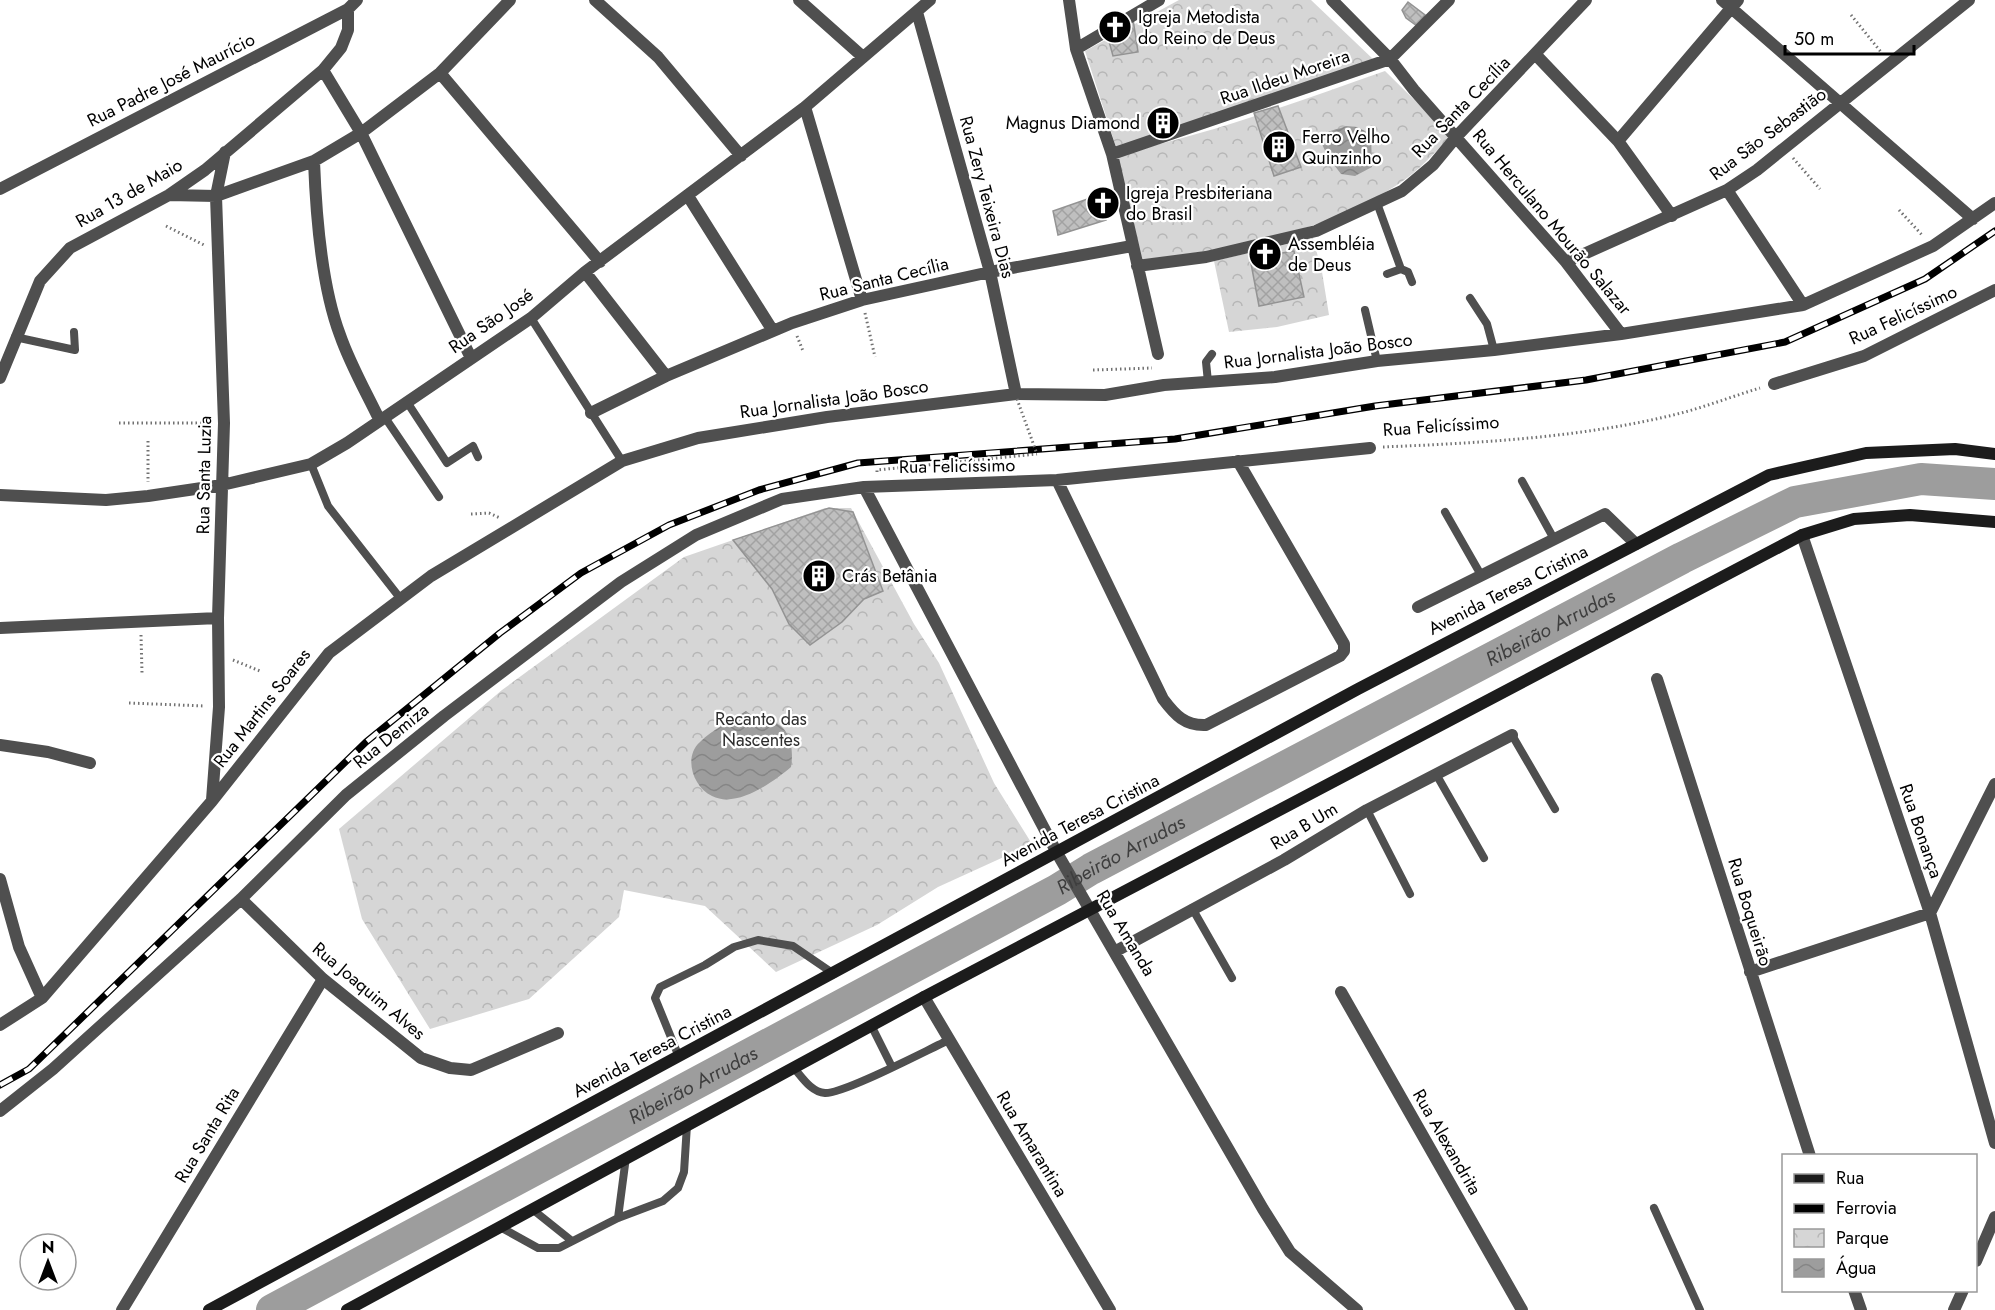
<svg xmlns="http://www.w3.org/2000/svg" width="1995" height="1310" viewBox="0 0 1995 1310" font-family="Jost,sans-serif">
  <style>
    .park { fill: url(#park-crowns) }
    .water { fill: url(#water-waves) }
    .lines { fill: none; stroke-linecap: round; stroke-linejoin: round }
    .river { stroke: #9d9d9d; stroke-width: 32 }
    .building { fill: url(#building-cross-hatch); stroke: #939393; stroke-width: 1.5 }
    .path { stroke: #717171; stroke-width: 3; stroke-dasharray: 1.5 3; stroke-linecap: butt }
    .service { stroke: #4f4f4f; stroke-width: 8 }
    .minor { stroke: #4f4f4f; stroke-width: 12 }
    .secondary { stroke: #1c1c1c; stroke-width: 12 }
    .rail-casing { stroke: #000; stroke-width: 7 }
    .rail { stroke: #fff; stroke-width: 4.5; stroke-dasharray: 14; stroke-linecap: butt }
    .path-bridge { stroke: #717171; stroke-width: 3; stroke-dasharray: 1.5 3; stroke-linecap: butt }
    .labels { text-anchor: middle; stroke-width: 4.5; stroke-linejoin: round; paint-order: stroke }
    .poi-label { font-size: 18px; fill: #000; stroke: #fff; text-anchor: start }
    .street-label { font-size: 18px; fill: #000; stroke: #fff }
    .park-label { font-size: 18px; fill: #2d2d2d; stroke: #fff }
    .water-label { font-size: 20px; font-style: italic; fill: #3e3e3e; stroke: #fff }
  </style>
  <defs>
    <pattern id="park-crowns" width="20" height="18" patternUnits="userSpaceOnUse" patternTransform="scale(1.5)"><rect width="20" height="18" fill="#d6d6d6"/><path d="M2 6a3 3 0 1 1 6 0M12 15a3 3 0 1 1 6 0" fill="none" stroke="#b6b6b6"/></pattern>
    <pattern id="water-waves" width="16" height="10" patternUnits="userSpaceOnUse" patternTransform="scale(1.5)"><rect width="16" height="10" fill="#9d9d9d"/><path d="M0 5q4-4 8 0t8 0" fill="none" stroke="#858585"/></pattern>
    <pattern id="building-cross-hatch" width="8" height="8" patternUnits="userSpaceOnUse" patternTransform="scale(1.5)"><rect width="8" height="8" fill="#bfbfbf"/><path d="M0 0l8 8M0 8l8-8" fill="none" stroke="#a2a2a2"/></pattern>
  </defs>
  <rect width="100%" height="100%" fill="#fff"/>
  <!-- park -->
  <path class="park" d="M1179 0H1311L1374 60 1116 147 1085 51Z
    M1385 71 1451 136C1434 153 1418 172 1397 185 1323 234 1227 250 1140 260L1116 154C1208 135 1297 102 1385 71Z
    M1313 238 1322 272 1329 315 1277 327 1229 332 1214 261Z
    M825 508H851L914 624 939 663 994 783 1032 844 938 887 877 925 776 972 705 906 624 890 619 917 529 999 430 1029 362 919 339 829 502 690 684 557Z"/>
  <!-- water -->
  <path class="water" d="M1347 126 1357 127 1371 134 1372 167 1355 176 1341 174 1328 157 1321 142 1327 132Z
    M746 711C755 718 758 717 768 720 791 725 794 748 791 767 773 782 737 809 712 796 693 787 683 757 700 742 712 730 732 720 746 711Z"/>
  <g class="lines">
    <!-- river -->
    <path class="river" id="s1" d="M272 1310 1057 890 1091 869 1682 558 1795 502 1921 479 1995 484"/>
  </g>
  <!-- building -->
  <path class="building" d="M1408 2 1425 15 1417 26 1406 18 1402 10Z
    M1133 19 1138 52 1113 56 1107 34Z
    M1278 106 1301 167 1274 176 1254 113Z
    M1164 113 1173 129 1162 133 1158 130 1153 118Z
    M1099 195 1106 220 1058 235 1053 211Z
    M1294 251 1304 297 1259 306 1250 258Z
    M829 508 853 512 883 591 864 599 842 622 810 645 789 624 772 589 733 540Z"/>
  <g class="lines">
    <!-- path -->
    <path class="path" d="M1851 15 1881 52
      M1793 158 1820 189
      M1899 210 1923 236
      M166 226 204 245
      M865 313 875 357
      M797 336 803 351
      M1093 370 1152 368
      M119 423H210
      M148 441V482
      M1383 447C1478 443 1576 438 1669 416 1700 409 1730 397 1760 388
      M877 472V470L1037 454
      M471 514 489 513 500 518
      M141 635 142 673
      M233 660 260 671
      M129 703 205 706"/>
    <!-- service -->
    <path class="service" d="M1377 203 1401 269
      M1387 274 1401 269 1408 272 1412 282
      M1470 298 1487 324 1494 350
      M1365 310 1377 361
      M531 318 622 461
      M15 337 75 350 74 332
      M1208 382 1206 362 1212 354
      M407 402 447 463 473 446 478 457
      M384 416 439 497
      M311 464 328 506 400 598
      M1522 481 1554 539
      M1445 512 1481 575
      M1512 735 1555 809
      M1436 774 1484 858
      M1367 810 1410 894
      M1192 908 1232 978
      M871 1025 892 1067
      M679 1057 655 998 660 987 705 965 734 947 758 940 793 946 834 974
      M794 1068C802 1077 811 1092 825 1093 844 1094 927 1050 949 1040
      M1654 1208 1700 1310
      M532 1209 572 1241
      M618 1218 626 1157
      M500 1227 538 1248H559L618 1218 663 1201 678 1188 684 1172 687 1125"/>
    <!-- minor -->
    <path class="minor" d="M595 0 658 57 741 156
      M799 0 863 57
      M1069 0 1076 49 1112 154 1158 354
      M1332 0 1390 59 1414 90 1566 262 1621 334
      M1722 0 1973 219
      M917 12 990 272 1016 394
      M1076 49 1159 0
      M1536 55 1618 141 1672 216
      M323 70 361 133 471 358
      M440 73 600 262
      M805 107 862 300
      M1618 141 1738 0
      M1112 154 1390 59 1449 0
      M314 161C316 215 321 285 340 335 350 364 366 392 379 419
      M0 189 348 9 357 0
      M1727 190 1803 305
      M169 195 216 196 314 161 361 133 440 73 510 0
      M688 196 773 331
      M1566 262 1727 190 1757 170 1969 0
      M1137 266 1206 257 1316 231 1402 191 1433 165 1457 136 1586 0
      M585 272 666 376
      M0 378 40 281 70 248 169 195 205 170 323 70 341 48 348 30V9
      M1774 384 1864 356 1995 290
      M591 413 666 376 792 323 862 300 990 272 1132 246
      M1057 480 1163 699C1175 715 1185 726 1206 725L1340 656 1344 651V644L1238 461
      M864 487 1057 853 1263 1209 1290 1252 1357 1310
      M0 495 106 500 148 496 222 485 311 464 347 443 531 318 585 272 805 107 930 0
      M1802 535 1930 913 1995 1143
      M1418 607 1605 514 1636 544
      M0 628 218 618
      M1657 679 1810 1156
      M0 745 48 752 90 763
      M212 800 219 707 218 618 224 423 216 196 225 152
      M0 879 19 947 42 998
      M241 899 323 979 421 1058 450 1068 471 1070 558 1033
      M1116 951 1284 860 1367 810 1512 735
      M1750 972 1930 913 1995 784
      M1341 992 1522 1310
      M924 997 1110 1310
      M0 1025 42 998 212 801 329 653 431 576 622 461 698 438 827 417 1016 394 1105 395 1164 385 1275 377 1377 361 1494 350 1621 334 1803 305 1933 246 1995 203
      M0 1111 53 1069 241 899 346 795 444 716 621 582 696 535 782 499 864 487 1057 480 1370 448
      M1976 1261 1995 1217
      M1854 1290 1861 1310
      M122 1310 323 979
      M1954 1310 1963 1290"/>
    <!-- secondary -->
    <path class="secondary" d="M209 1310 1358 689 1769 475 1866 453 1955 449 1995 454
      M347 1310 924 997 1802 535 1854 519 1910 515 1995 522"/>
    <defs>
      <path id="rail" d="M0 1085 29 1069 366 742 500 633 581 573 669 525 759 490 858 463 1175 439 1375 406 1586 380 1785 342 1925 279 1995 231"/>
    </defs>
    <!-- rail casing -->
    <use href="#rail" class="rail-casing"/>
    <!-- rail -->
    <use href="#rail" class="rail"/>
    <!-- path-bridge -->
    <path class="path-bridge" d="M1017 399 1037 454"/>
  </g>
  <!-- icons -->
  <defs>
    <symbol id="church-disc" viewBox="-11 -11 22 22"><circle r="9.5" fill="#000" stroke="#fff"/><path d="M-1.2-6h2.4v3.5h3.3v2.4h-3.3V6h-2.4V-.1h-3.3v-2.4h3.3Z" fill="#fff"/></symbol>
    <symbol id="building-disc" viewBox="-11 -11 22 22"><circle r="9.5" fill="#000" stroke="#fff"/><path d="M-4-6H4V6H1V3H-1V6H-4ZM-2.5-4.3h1.7v1.8h-1.7ZM.8-4.3h1.7v1.8H.8ZM-2.5-1h1.7V.8h-1.7ZM.8-1h1.7V.8H.8Z" fill="#fff"/></symbol>
  </defs>
  <g fill-rule="evenodd">
    <use href="#church-disc" x="1096" y="8" width="38" height="38"/>
    <use href="#building-disc" x="1144" y="104" width="38" height="38"/>
    <use href="#building-disc" x="1260" y="128" width="38" height="38"/>
    <use href="#church-disc" x="1084" y="184" width="38" height="38"/>
    <use href="#church-disc" x="1246" y="235" width="38" height="38"/>
    <use href="#building-disc" x="800" y="557" width="38" height="38"/>
  </g>
  <g class="labels">
    <!-- poi labels -->
    <g class="poi-label">
      <text x="1138" y="23">Igreja Metodista<tspan x="1138" dy="21">do Reino de Deus</tspan></text>
      <text x="1140" y="129" text-anchor="end">Magnus Diamond</text>
      <text x="1302" y="143">Ferro Velho<tspan x="1302" dy="21">Quinzinho</tspan></text>
      <text x="1126" y="199">Igreja Presbiteriana<tspan x="1126" dy="21">do Brasil</tspan></text>
      <text x="1288" y="250">Assembléia<tspan x="1288" dy="21">de Deus</tspan></text>
      <text x="842" y="582">Crás Betânia</text>
    </g>
    <!-- street labels -->
    <g class="street-label">
      <text transform="translate(1285 77) rotate(-19)" y="6">Rua Ildeu Moreira</text>
      <text transform="translate(171 80) rotate(-27)" y="6">Rua Padre José Maurício</text>
      <text transform="translate(1461 107) rotate(-46)" y="6">Rua Santa Cecília</text>
      <text transform="translate(1768 134) rotate(-37)" y="6">Rua São Sebastião</text>
      <text transform="translate(129 193) rotate(-30)" y="6">Rua 13 de Maio</text>
      <text transform="translate(987 197) rotate(75)" y="6">Rua Zery Teixeira Dias</text>
      <text transform="translate(1552 222) rotate(50)" y="6">Rua Herculano Mourão Salazar</text>
      <text transform="translate(884 279) rotate(-14)" y="6">Rua Santa Cecília</text>
      <text transform="translate(1903 315) rotate(-25)" y="6">Rua Felicíssimo</text>
      <text transform="translate(491 321) rotate(-35)" y="6">Rua São José</text>
      <text transform="translate(1318 351) rotate(-7)" y="6">Rua Jornalista João Bosco</text>
      <text transform="translate(834 399) rotate(-8)" y="6">Rua Jornalista João Bosco</text>
      <text transform="translate(1441 426) rotate(-4)" y="6">Rua Felicíssimo</text>
      <text transform="translate(957 466) rotate(-1)" y="6">Rua Felicíssimo</text>
      <text transform="translate(204 475) rotate(-89)" y="6">Rua Santa Luzia</text>
      <text transform="translate(1508 590) rotate(-27)" y="6">Avenida Teresa Cristina</text>
      <text transform="translate(262 708) rotate(-52)" y="6">Rua Martins Soares</text>
      <text transform="translate(391 736) rotate(-39)" y="6">Rua Demiza</text>
      <text transform="translate(1080 820) rotate(-28)" y="6">Avenida Teresa Cristina</text>
      <text transform="translate(1304 826) rotate(-31)" y="6">Rua B Um</text>
      <text transform="translate(1921 831) rotate(71)" y="6">Rua Bonança</text>
      <text transform="translate(1750 912) rotate(73)" y="6">Rua Boqueirão</text>
      <text transform="translate(1126 933) rotate(59)" y="6">Rua Amanda</text>
      <text transform="translate(369 991) rotate(40)" y="6">Rua Joaquim Alves</text>
      <text transform="translate(652 1051) rotate(-28)" y="6">Avenida Teresa Cristina</text>
      <text transform="translate(207 1135) rotate(-59)" y="6">Rua Santa Rita</text>
      <text transform="translate(1447 1142) rotate(60)" y="6">Rua Alexandrita</text>
      <text transform="translate(1032 1144) rotate(59)" y="6">Rua Amarantina</text>
    </g>
    <!-- park labels -->
    <g class="park-label">
      <text x="761" y="725">Recanto das<tspan x="761" dy="21">Nascentes</tspan></text>
    </g>
    <!-- water labels -->
    <g class="water-label">
      <text dy="7" stroke="none"><textPath href="#s1" startOffset="1449">Ribeirão Arrudas</textPath></text>
      <text dy="7" stroke="none"><textPath href="#s1" startOffset="963">Ribeirão Arrudas</textPath></text>
      <text dy="7" stroke="none"><textPath href="#s1" startOffset="477">Ribeirão Arrudas</textPath></text>
    </g>
  </g>
  <!-- legend -->
  <rect x="1782" y="1154" width="195" height="138" fill="#ffffff" stroke="#999999" stroke-width="1.5"/>
  <rect x="1794" y="1174" width="30" height="9" fill="#1c1c1c" stroke="#999999" stroke-width="1.5"/>
  <text x="1836" y="1184" font-size="18" fill="#000000">Rua</text>
  <rect x="1794" y="1204" width="30" height="9" fill="#000000" stroke="#999999" stroke-width="1.5"/>
  <text x="1836" y="1214" font-size="18" fill="#000000">Ferrovia</text>
  <rect x="1794" y="1229" width="30" height="18" fill="url(#park-crowns)" stroke="#999999" stroke-width="1.5"/>
  <text x="1836" y="1244" font-size="18" fill="#000000">Parque</text>
  <rect x="1794" y="1259" width="30" height="18" fill="url(#water-waves)" stroke="#999999" stroke-width="1.5"/>
  <text x="1836" y="1274" font-size="18" fill="#000000">Água</text>
  <!-- north arrow -->
  <g transform="translate(48 1262)"><circle r="28" fill="#ffffff" stroke="#999999" stroke-width="1.5"/>
  <path d="M0-4.5L10 22L0 15L-10 22Z" fill="#000000"/>
  <text y="-9" font-size="16" font-weight="bold" text-anchor="middle" fill="#000000">N</text>
  </g>
  <!-- scale -->
  <path d="M1785 45v9h129v-9" fill="none" stroke="#000000" stroke-width="3"/>
  <text x="1794" y="45" font-size="18" fill="#000000" stroke="#ffffff" stroke-width="4.5" paint-order="stroke">50 m</text>
</svg>
